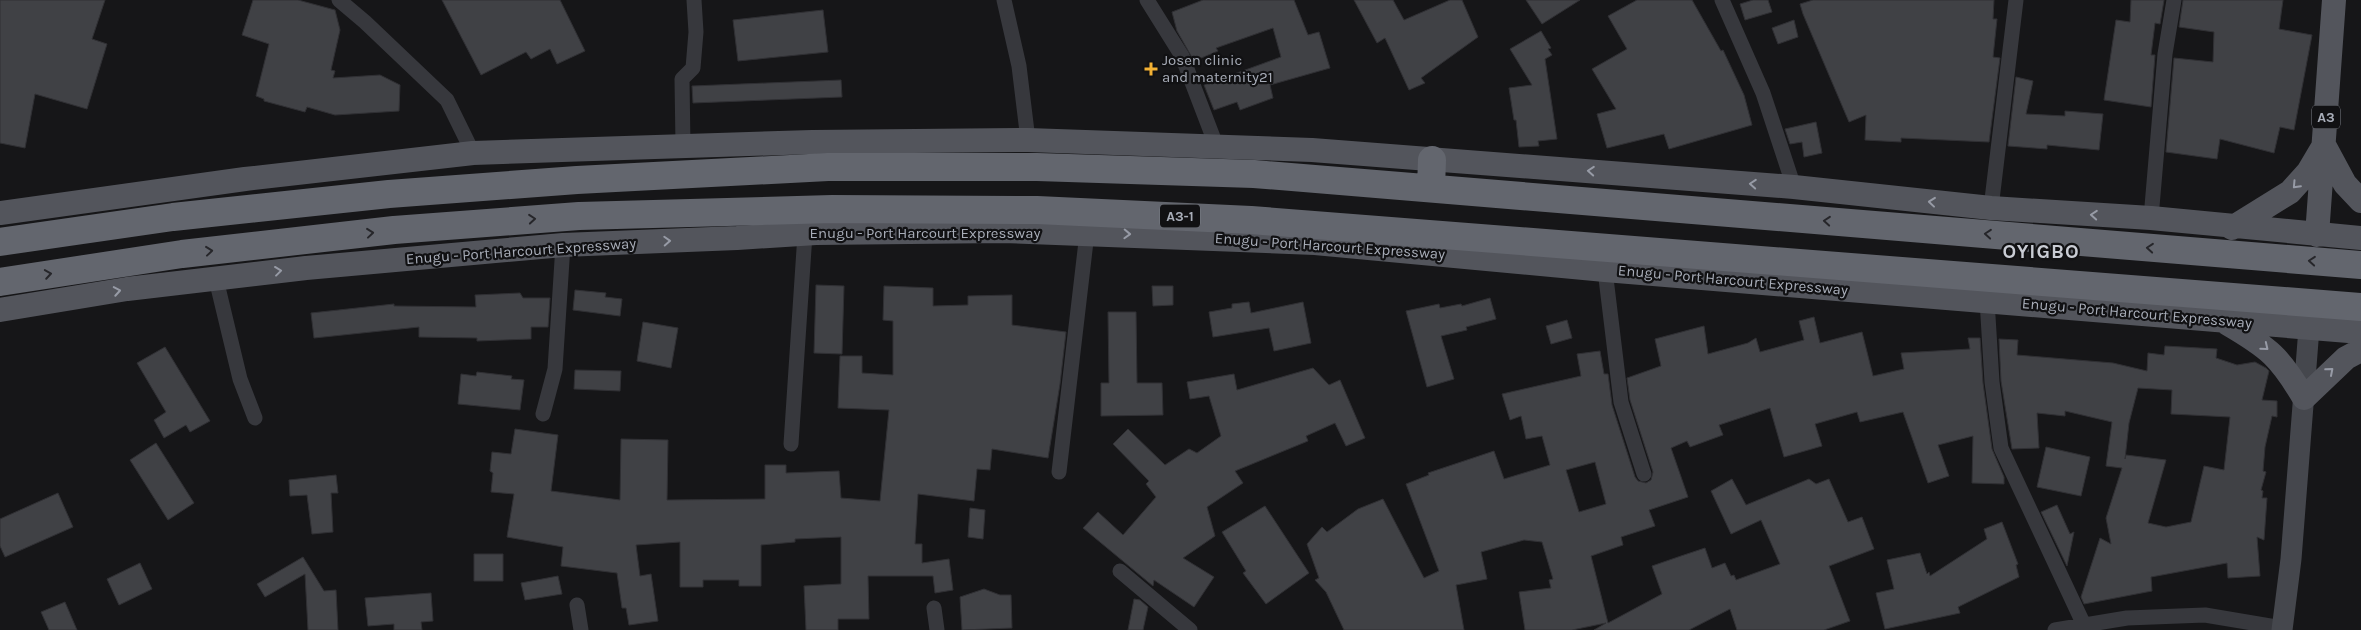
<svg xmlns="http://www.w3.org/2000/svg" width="2361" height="630" viewBox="0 0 2361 630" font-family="Karla,sans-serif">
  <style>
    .building { fill: #404145; stroke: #303034; fill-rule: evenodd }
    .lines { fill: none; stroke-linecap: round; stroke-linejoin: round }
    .street { stroke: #37383d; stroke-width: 15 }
    .secondary { stroke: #45474d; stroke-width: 21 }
    .primary { stroke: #53555c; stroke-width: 24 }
    .highway { stroke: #63666e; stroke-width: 28 }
    .oneway { stroke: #979ba6 }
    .oneway2 { stroke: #26262a }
    .poi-dot { fill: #f2b134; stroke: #111113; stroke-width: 2 }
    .labels { text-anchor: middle; stroke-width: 4.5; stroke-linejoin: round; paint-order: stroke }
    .shield { fill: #111113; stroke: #7b7e86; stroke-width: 1 }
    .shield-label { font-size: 14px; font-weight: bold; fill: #a8adb8 }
    .poi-label { font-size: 15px; fill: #a8adb8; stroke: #111113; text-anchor: start }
    .street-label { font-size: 15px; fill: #a8adb8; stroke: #111113 }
    .district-label { font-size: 20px; font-weight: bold; letter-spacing: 1px; fill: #c9ccd4; stroke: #111113 }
  </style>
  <rect width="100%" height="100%" fill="#161618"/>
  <!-- building -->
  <path class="building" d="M0 0H105L92 39 107 44 87 109 35 94 25 148 0 143Z
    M253 0H298L335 10 340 30 331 70 335 71 333 78 380 75 400 85 399 111 335 115 307 107 305 112 264 101V99L256 96 269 44 242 35Z
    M442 0H560L585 51 557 64 550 49 531 59 526 52 481 75Z
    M1203 0H1294L1308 35 1319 32 1330 68 1270 85 1273 98 1240 110 1237 102 1214 110 1204 85 1281 57 1273 28 1216 48 1218 51 1194 61 1177 31 1172 12Z
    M1354 0H1393L1404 20 1450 0H1462L1478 37 1421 78 1425 83 1409 90 1385 38 1377 43Z
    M1526 0H1580L1542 24Z
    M1637 0H1692L1721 51 1723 50 1744 95 1752 125 1669 149 1664 134 1607 148 1597 114 1616 109 1592 69 1627 49 1608 16Z
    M1753 0H1768L1772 12 1745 20 1740 4Z
    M1813 0H1994L1993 19H1997L1993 57 2000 58 1989 142 1901 138V142L1865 140 1866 115 1849 122 1803 14 1800 4Z
    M2131 0H2164L2160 24 2155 23 2151 55H2155L2151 107 2104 100 2116 20 2130 22Z
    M2183 0H2283L2279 29 2312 35 2294 130 2280 127 2274 153 2220 139 2217 159 2166 152 2174 58 2213 62 2214 32 2179 27Z
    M823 10 828 52 738 61 733 20Z
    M1794 20 1798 37 1778 44 1772 28Z
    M1541 31 1551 48 1548 49 1552 55 1545 59 1557 139 1538 141 1539 146 1519 147 1516 120H1514L1509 88 1532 85 1510 49Z
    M2016 77 2033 81 2026 114 2065 116V111L2103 114 2099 150 2047 145V149L2008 146Z
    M841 80 842 97 693 103 692 86Z
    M1816 122 1822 153 1804 157 1802 142 1790 144 1785 129Z
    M816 285 844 286 842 354 814 353Z
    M884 286 933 288V306L968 305V296L1012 295V325L1066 332 1060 384 1048 458 992 449 990 470 977 469 974 501 918 494 915 544H922V563L949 559 953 590 935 593 933 576H868L869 619H838V630H806L804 586 841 584V537L795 539V542L761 545V586H739V580H703V587H680V542L636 545 640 576 651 574 658 621 629 625 626 608H622L617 573 561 566 563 547 507 537 514 494 491 492 493 473 490 471 492 452 511 454 515 429 558 435 551 491 620 500 621 439 668 440 667 500 765 499V465H786V473L839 471 841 498 880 501 889 410 838 408 840 356H862V373L893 375V321L883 320Z
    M1152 286H1173V305L1153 306Z
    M575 290 606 293 605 297 622 299 620 316 573 310Z
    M520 293 523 298H550L548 327H531V339L477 341V338L419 337V327L314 338 311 313 394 304V306L476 307 475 295Z
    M1490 298 1496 319 1466 327 1467 330 1441 336 1454 379 1427 387 1406 311 1439 304 1440 308 1461 304 1462 306Z
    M1249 302 1251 313 1303 302 1311 343 1274 351 1269 328 1213 337 1209 312 1232 308V304Z
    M1108 312H1136L1137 383H1162L1163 415 1101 416V383H1109Z
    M1814 317 1820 343 1862 332 1873 376 1904 369 1901 353 1970 349 1968 338H1980L1983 383 1992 449 2004 477V484L1972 483 1973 436 1938 445 1949 476 1928 483 1903 412 1860 422 1857 412 1815 424 1822 446 1784 457 1770 408 1719 425 1723 435 1690 447 1687 441 1671 448 1688 497 1649 510 1655 526 1621 537 1623 545 1591 556 1608 623 1662 594 1652 566 1681 556 1705 548 1712 568 1725 563 1731 576 1734 575 1736 580 1780 564 1761 520 1731 534 1711 491 1732 479 1746 505 1809 479 1816 484 1829 479 1848 522 1862 517 1874 549 1829 566 1850 621 1824 630H1737L1730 609 1689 630H1594L1606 623 1572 630H1525L1519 592 1551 588 1549 580 1553 579 1542 542 1524 540 1481 552 1487 579 1456 585 1464 630H1344L1326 592 1315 580 1319 578 1307 544 1322 527 1327 532 1358 509 1383 499 1424 578 1439 571 1406 484 1429 475 1428 473 1494 451 1504 479 1550 465 1542 436 1526 439 1521 416 1510 420 1502 394 1581 376 1577 354 1600 351 1604 374H1608L1612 405 1635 477 1638 481 1646 483 1651 480 1653 472 1630 400 1627 378 1661 366 1655 339 1704 326 1708 354 1748 343 1756 338 1760 352 1804 340 1799 321ZM1595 462 1606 504 1579 512 1566 470Z
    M1567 320 1572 338 1551 344 1546 326Z
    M643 322 678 328 671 368 637 361Z
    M1999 339 2018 340 2017 355 2113 363 2147 371 2148 353 2164 355 2165 346 2217 349 2216 358 2237 365 2255 362 2266 368 2269 371 2262 400 2277 401V417L2272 416 2265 447 2263 471 2266 472 2261 490 2263 491 2262 498H2267L2264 540 2257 537 2260 576 2228 578 2227 563 2151 577 2152 591 2084 604 2081 597 2100 538 2111 544 2106 518 2122 468 2106 466 2112 422 2065 411V416L2037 413 2039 448 2012 449 2001 381ZM2138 388 2172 390 2171 414 2230 417 2224 470 2204 466 2191 522 2166 527 2148 523 2166 460 2126 455 2125 459 2129 423Z
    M165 347 210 421 190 432 186 425 164 438 154 420 166 412 137 363Z
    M1313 368 1329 385 1340 380 1365 438 1346 446 1335 423 1306 436 1308 441 1235 471 1243 483 1207 507 1215 536 1183 558 1214 577 1194 607 1154 580 1153 586 1083 528 1098 512 1123 535 1156 497 1146 484 1149 481 1113 444 1128 429 1165 465 1189 449 1197 453 1221 436 1209 396 1190 399 1187 382 1234 374 1237 390Z
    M575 370 621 371 620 391 574 389Z
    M477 372 512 376 511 379 524 380 520 410 458 404 461 374 476 376Z
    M156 443 194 503 168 520 130 460Z
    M2046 447 2090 457 2081 496 2037 487Z
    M336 475 338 493H331L333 532 312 534 307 495 290 496 289 480Z
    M58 493 73 527 5 557 0 546V519Z
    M2057 505 2070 534 2074 532 2067 566 2041 512Z
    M1265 506 1309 573 1266 604 1243 573 1246 571 1222 532Z
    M970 508 985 510 983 539 968 537Z
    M2002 522 2018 564 2016 565 2019 577 1958 607 1960 613 1885 629 1876 593 1894 589 1887 560 1920 553 1927 574 1929 572 1930 576 1987 539 1984 529Z
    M474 554H503V581H474Z
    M303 557 324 591 336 590 338 630H308L305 574 265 597 257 584Z
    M140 563 152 589 119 605 107 579Z
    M558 576 562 594 525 600 521 583Z
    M984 589 1000 595H1011L1012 628 962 630 960 597Z
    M431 593 433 621 421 622 422 630H394V624L368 626 365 598Z
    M1134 599 1140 600 1148 607 1143 630H1128Z
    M65 602 77 630H49L41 612Z"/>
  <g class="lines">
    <!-- street -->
    <path class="street" d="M339 0 365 22 447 100 473 153
      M1004 0 1019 66 1028 140
      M1147 0 1182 56 1216 145
      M1722 0 1763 93 1794 187
      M683 146 682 79 693 68 696 32 694 0
      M1991 208 2016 0
      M2151 218 2165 54 2174 0
      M1605 270 1621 402 1644 474
      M216 279 240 379 255 418
      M1987 300 1992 382 2001 448 2084 625
      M543 414 555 369 563 245
      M791 444 805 234
      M1059 472 1087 233
      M1120 571 1190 630
      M577 605 581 630
      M934 608 937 630
      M2055 630 2127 618 2205 615 2282 628"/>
    <!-- secondary -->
    <path class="secondary" d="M2282 630 2291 559 2309 328"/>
    <!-- primary -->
    <path class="primary" d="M0 213 245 179 473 153 812 142 1028 140 1312 150 1794 187 1991 208 2151 218 2361 238
      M2232 228 2290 192 2308 172 2324 145 2345 184 2361 201
      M2317 235 2334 0
      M0 310 127 289 306 268 563 245 737 238 816 233 1003 231 1315 243 1605 270 2361 332
      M2228 324C2269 348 2280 357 2304 398L2346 358 2361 350"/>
    <!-- highway -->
    <path class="highway" d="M1431 188 1432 160
      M0 242 173 217 389 194 577 180 828 167H1037L1254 174 2361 265
      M0 282 182 254 394 230 579 216 832 209 1037 210 1251 220 2361 307"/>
  </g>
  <!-- one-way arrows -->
  <defs><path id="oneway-chevron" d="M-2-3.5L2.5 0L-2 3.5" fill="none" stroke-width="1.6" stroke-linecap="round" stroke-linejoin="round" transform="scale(1.25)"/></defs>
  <g class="oneway">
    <use href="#oneway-chevron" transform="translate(1591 171) rotate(-176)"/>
    <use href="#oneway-chevron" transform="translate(1753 184) rotate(-176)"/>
    <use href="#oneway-chevron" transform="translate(2296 185) rotate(133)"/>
    <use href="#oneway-chevron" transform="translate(1932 202) rotate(-174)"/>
    <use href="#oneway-chevron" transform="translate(2094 215) rotate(-176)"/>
    <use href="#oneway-chevron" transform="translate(1127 234) rotate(2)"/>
    <use href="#oneway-chevron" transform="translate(667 241) rotate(-3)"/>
    <use href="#oneway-chevron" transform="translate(278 271) rotate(-7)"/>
    <use href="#oneway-chevron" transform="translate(117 291) rotate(-10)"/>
    <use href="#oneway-chevron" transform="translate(2265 347) rotate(39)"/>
    <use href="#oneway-chevron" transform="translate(2330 371) rotate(-41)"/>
  </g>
  <g class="oneway2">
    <use href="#oneway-chevron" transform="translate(532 219) rotate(-5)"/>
    <use href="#oneway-chevron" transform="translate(1827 221) rotate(-175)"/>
    <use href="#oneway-chevron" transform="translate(370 233) rotate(-6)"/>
    <use href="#oneway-chevron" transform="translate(1988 234) rotate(-175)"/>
    <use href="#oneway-chevron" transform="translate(2150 248) rotate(-175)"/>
    <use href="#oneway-chevron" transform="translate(209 251) rotate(-6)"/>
    <use href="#oneway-chevron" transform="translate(2312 261) rotate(-175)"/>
    <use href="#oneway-chevron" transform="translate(48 274) rotate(-9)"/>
  </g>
  <!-- markers -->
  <path class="poi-dot" d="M1148.5 61.5h5v5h5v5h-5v5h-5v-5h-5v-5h5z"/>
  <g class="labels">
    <!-- shield labels -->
    <g class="shield">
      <rect x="2312" y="105.5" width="28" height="23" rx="4"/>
      <rect x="1160" y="204.5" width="40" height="23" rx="4"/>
    </g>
    <g class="shield-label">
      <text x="2326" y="122">A3</text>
      <text x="1180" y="221">A3-1</text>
    </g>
    <!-- poi labels -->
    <g class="poi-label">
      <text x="1162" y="65">Josen clinic<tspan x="1162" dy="17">and maternity21</tspan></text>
    </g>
    <!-- street labels -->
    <g class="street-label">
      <text x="925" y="238">Enugu - Port Harcourt Expressway</text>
      <text transform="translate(1330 246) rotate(4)" y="5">Enugu - Port Harcourt Expressway</text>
      <text transform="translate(521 251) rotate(-4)" y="5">Enugu - Port Harcourt Expressway</text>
      <text transform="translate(1733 280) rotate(5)" y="5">Enugu - Port Harcourt Expressway</text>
      <text transform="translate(2137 313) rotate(5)" y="5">Enugu - Port Harcourt Expressway</text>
    </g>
    <!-- district labels -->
    <g class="district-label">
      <text x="2041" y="258">OYIGBO</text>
    </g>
  </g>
</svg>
